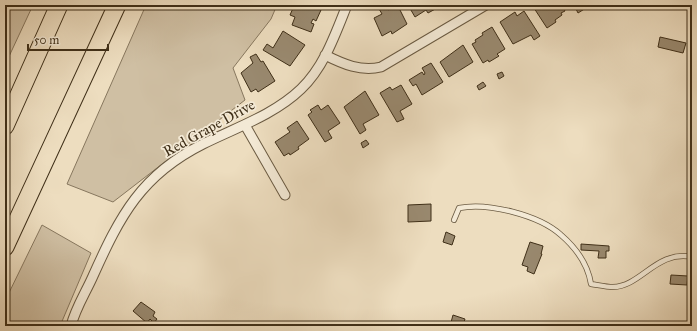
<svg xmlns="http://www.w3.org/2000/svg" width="697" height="331" viewBox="0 0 697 331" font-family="'IM FELL Great Primer',serif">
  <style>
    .green { fill: #cfbfa3; stroke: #87775e }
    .building { fill: #99896f; stroke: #3f2f18 }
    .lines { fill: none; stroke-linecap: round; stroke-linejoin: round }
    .lane-casing { stroke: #6a5a42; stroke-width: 6 }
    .street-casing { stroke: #6a5a42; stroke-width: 11 }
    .highway-casing { stroke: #3f2f18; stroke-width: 19 }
    .lane { stroke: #f3e9d5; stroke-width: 4.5 }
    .street { stroke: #f3e9d5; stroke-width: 9 }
    .highway { stroke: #edddbf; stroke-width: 17 }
    .labels { text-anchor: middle; stroke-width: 3.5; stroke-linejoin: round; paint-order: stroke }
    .street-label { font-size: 15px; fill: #3f2f18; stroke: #f3e9d5 }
  </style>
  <rect width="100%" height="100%" fill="#edddbf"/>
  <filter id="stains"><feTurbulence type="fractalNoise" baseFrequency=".005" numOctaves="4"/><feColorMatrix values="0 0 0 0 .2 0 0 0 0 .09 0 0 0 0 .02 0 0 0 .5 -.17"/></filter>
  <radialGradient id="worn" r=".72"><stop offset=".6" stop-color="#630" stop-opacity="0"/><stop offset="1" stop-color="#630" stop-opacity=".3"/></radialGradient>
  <!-- green -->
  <path class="green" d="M5 5H33L5 65Z
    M146 5H277L271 19 233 68 245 100 113 202 67 184Z
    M42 225 91 253 60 326H5V301Z"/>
  <!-- building -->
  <path class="building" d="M300 5H309L321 10 316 21 313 19 311 23 314 24 311 32 292 25 295 17 290 15 294 6 299 7Z
    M381 5H385L388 10 396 5 398 9 399 8 407 24 392 34 391 31 382 36 374 18 382 14 378 7Z
    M408 5H437L439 7 428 13 426 10 415 17Z
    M532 5H562L565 11 561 13 562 15 555 20 556 22 547 28Z
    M574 5H585L586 8 578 13Z
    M524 11 540 36 534 40 531 35 513 44 500 22 515 12 517 16Z
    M492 27 505 49 497 54 499 56 489 62 488 60 483 63 472 44 476 42 475 40 483 35 482 33Z
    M283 31 305 45 290 66 263 50 267 44 273 48Z
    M660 37 686 43 683 53 658 47Z
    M463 45 473 62 449 77 440 62Z
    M256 54 261 62 263 61 275 81 258 92 256 89 251 92 241 73 253 63 250 57Z
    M431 63 443 82 422 95 416 84 413 86 409 80 422 72 424 75 425 73 422 68Z
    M502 72 504 76 499 79 497 74Z
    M483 82 486 86 479 90 477 86Z
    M401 85 412 104 400 111 404 119 397 122 380 93 390 87 392 90Z
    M365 91 379 115 363 124 366 130 360 134 344 107Z
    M318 105 321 110 328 105 340 123 328 131 332 138 325 142 308 115 312 112 310 110Z
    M297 121 309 139 298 147 299 149 290 155 289 153 284 156 275 142 290 132 287 128Z
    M366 140 369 144 363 148 361 143Z
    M431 204V221L408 222V205Z
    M446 232 455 236 452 245 443 242Z
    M689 238H692V243L688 242Z
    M530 242 543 246 541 254H542L534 274 527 271 528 267 522 265Z
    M581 244 609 246V251H606V258H598L599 251 581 250Z
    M671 275 688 276 687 285 670 284Z
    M141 302 155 312 153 316 157 319 154 323 150 319 147 323 133 311Z
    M453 315 465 319 464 322 467 323 466 326H450Z"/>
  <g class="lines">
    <defs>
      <path id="lane" d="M454 220 459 208C487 202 539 215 561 235 576 248 588 265 591 284 598 285 606 287 613 287 642 286 656 250 692 257"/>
      <path id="street" d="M325 55C343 64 361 72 381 67L486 5
        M245 125 285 195
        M71 326C75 309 86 292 93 276 120 216 141 175 203 144 235 128 274 115 301 89 324 67 335 35 347 5"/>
      <path id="highway" d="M5 126 59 5
        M5 247 117 5"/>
    </defs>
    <!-- lane casing -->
    <use href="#lane" class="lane-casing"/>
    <!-- street casing -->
    <use href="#street" class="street-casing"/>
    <!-- highway casing -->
    <use href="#highway" class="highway-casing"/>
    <!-- lane -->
    <use href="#lane" class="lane"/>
    <!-- street -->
    <use href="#street" class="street"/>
    <!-- highway -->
    <use href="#highway" class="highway"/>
  </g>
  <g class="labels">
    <!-- street labels -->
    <g class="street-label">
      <text transform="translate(209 128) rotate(-29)" y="5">Red Grape Drive</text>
    </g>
  </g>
  <!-- margin -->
  <rect width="697" height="331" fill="none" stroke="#edddbf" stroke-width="20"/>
  <rect x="6" y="6" width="685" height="319" fill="none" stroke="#3f2f18" stroke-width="2"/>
  <rect x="10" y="10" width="677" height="311" fill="none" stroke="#3f2f18"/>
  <!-- scale -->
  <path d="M28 44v6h80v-6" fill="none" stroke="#3f2f18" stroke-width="2"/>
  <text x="34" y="44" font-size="12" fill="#3f2f18" stroke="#f3e9d5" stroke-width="3" paint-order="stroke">50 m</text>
  <rect width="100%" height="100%" filter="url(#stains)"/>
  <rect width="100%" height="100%" fill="url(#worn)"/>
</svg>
